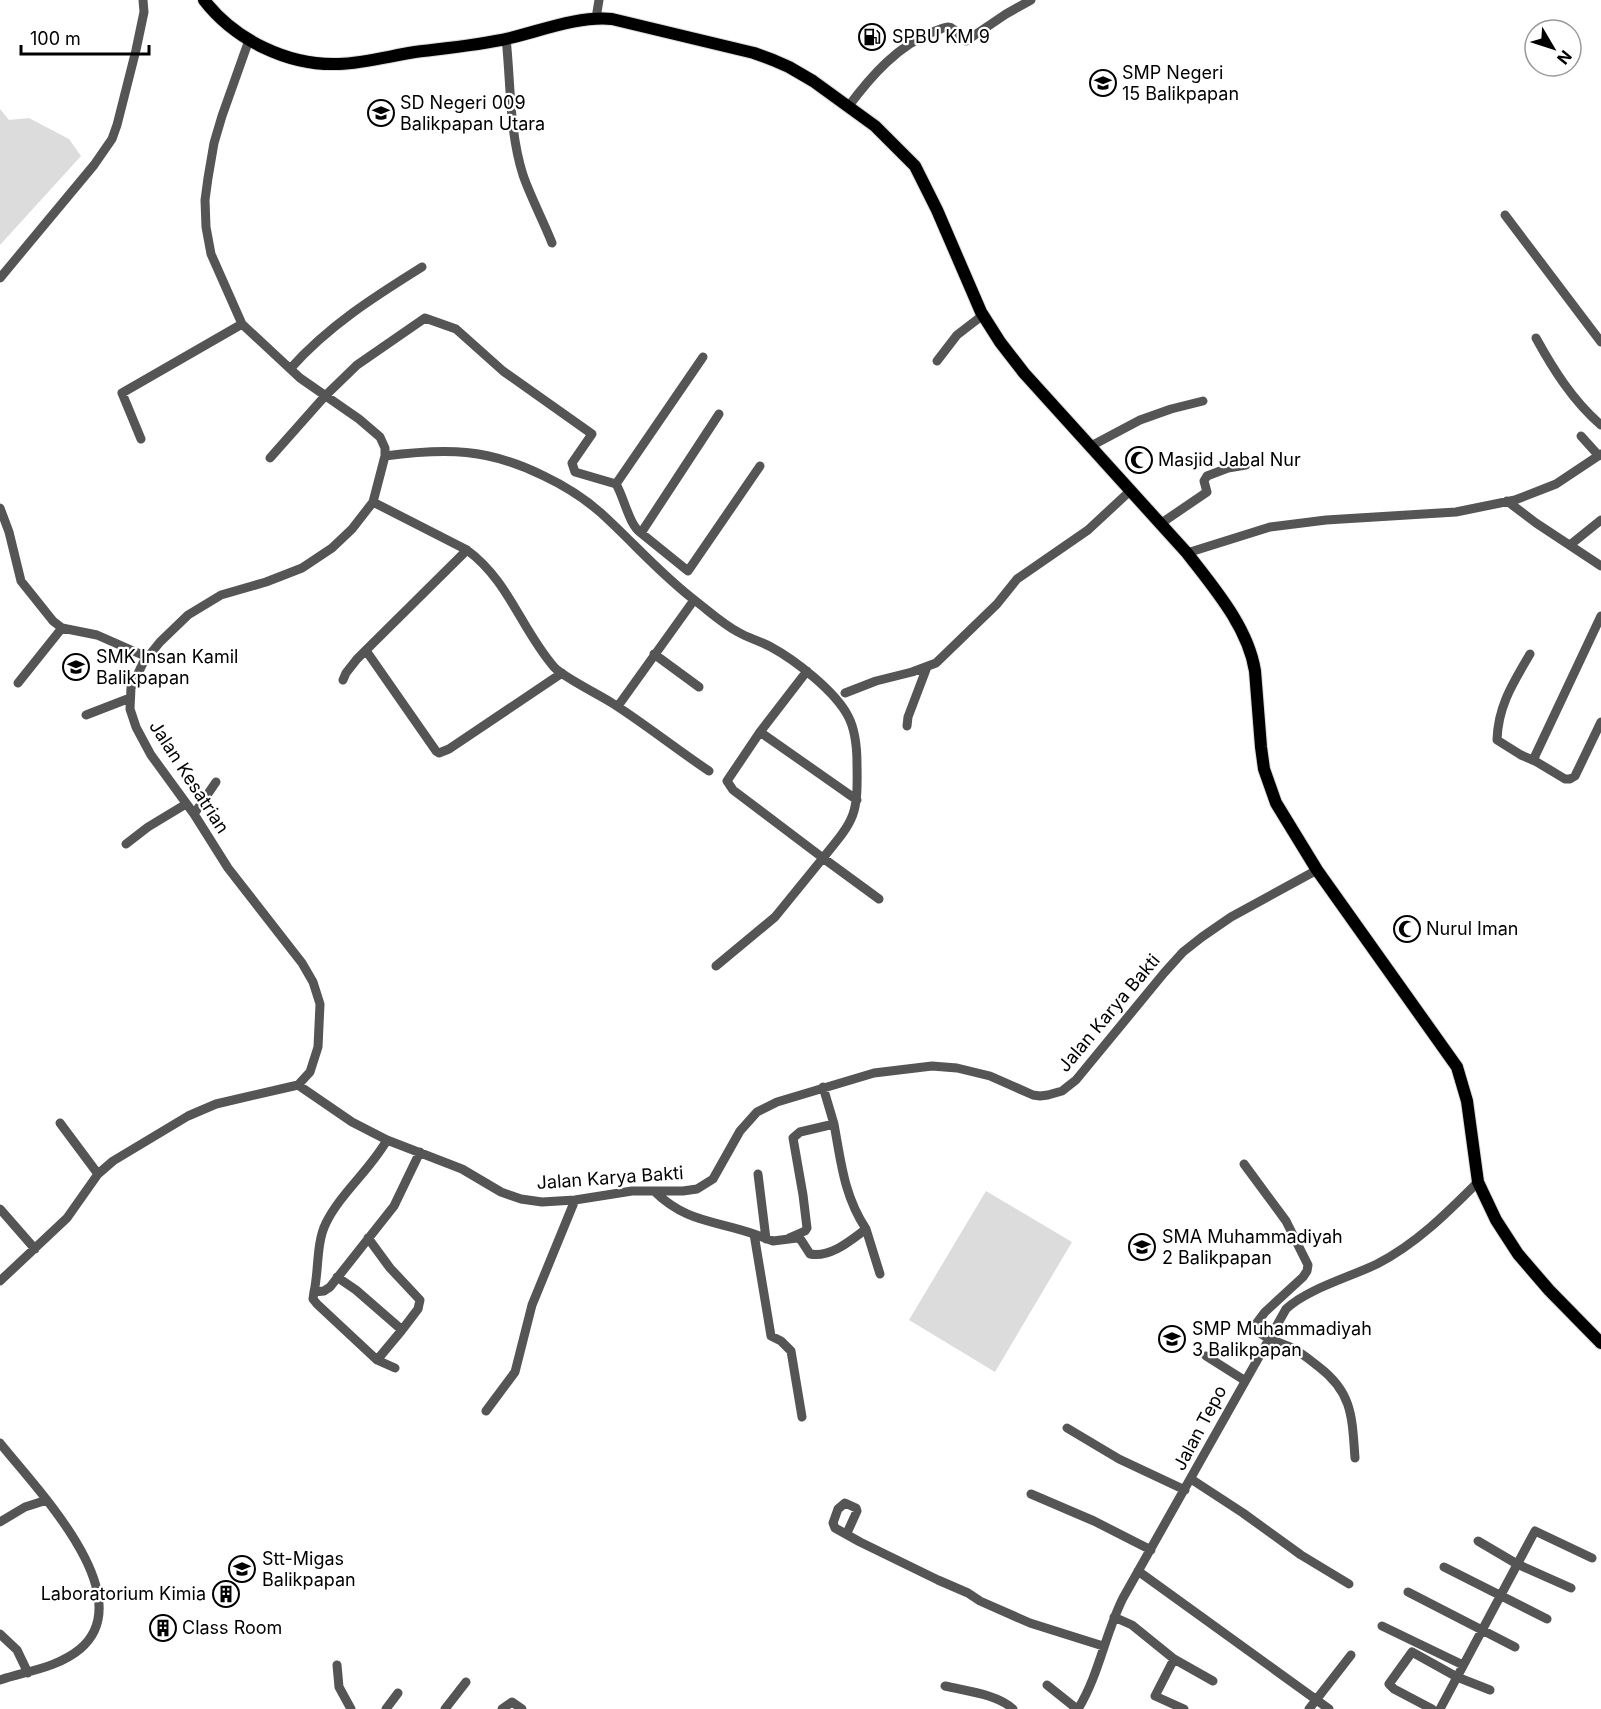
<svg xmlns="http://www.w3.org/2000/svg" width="1601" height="1709" viewBox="0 0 1601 1709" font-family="Inter,sans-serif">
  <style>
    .green { fill: #dcdcdc }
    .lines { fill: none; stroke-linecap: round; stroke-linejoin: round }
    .highway-casing { stroke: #dbdbdb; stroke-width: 14 }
    .minor { stroke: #555; stroke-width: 9 }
    .highway { stroke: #000; stroke-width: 12 }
    .labels { text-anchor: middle; stroke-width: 4.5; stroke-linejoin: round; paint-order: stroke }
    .poi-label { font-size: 18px; fill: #000; stroke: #fff; text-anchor: start }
    .street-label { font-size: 18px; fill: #000; stroke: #fff }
  </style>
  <rect width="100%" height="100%" fill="#fff"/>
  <!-- green -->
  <path class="green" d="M0 109 9 120 29 118 69 139 81 156 0 245Z
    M986 1191 1072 1242 995 1372 909 1320Z"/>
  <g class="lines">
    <defs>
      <path id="highway" d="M204 0C235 40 288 66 339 64 364 63 390 56 415 52 447 48 479 45 510 38 543 30 578 16 612 19L754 53 773 60 789 67 813 81 875 126 915 166 937 210 981 312 1000 342 1024 373 1187 553C1214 588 1248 627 1255 671L1261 747 1264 769 1276 803 1317 870 1457 1067 1467 1101 1478 1182 1496 1220 1518 1254 1549 1290 1601 1343"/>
    </defs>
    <!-- highway casing -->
    <use href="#highway" class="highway-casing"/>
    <!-- minor -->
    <path class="minor" d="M596 18 599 0
      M506 38C511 84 509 131 523 175 531 198 543 220 552 243
      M848 107C871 76 898 45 935 31 939 30 944 27 948 27 955 27 960 38 966 41L1006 14 1031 0
      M1505 215 1601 342
      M0 278 94 165 112 139 117 125 136 50 144 12 143 0
      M1536 338C1553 369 1573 401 1601 425
      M937 361 957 335 983 315
      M290 369C328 326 374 297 422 267
      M1581 436 1599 456
      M141 439 122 393 242 324
      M1091 446 1140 420 1171 409 1203 401
      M385 456C446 448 488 448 544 476 565 486 583 497 601 513 633 542 662 576 697 602 710 612 723 624 738 632 748 638 760 641 771 647 795 660 835 691 848 716 856 731 857 748 857 764 858 816 855 819 823 858L733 790 727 781 760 732 807 671
      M270 458 325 396 357 365 425 318 456 329 503 371 592 434 572 463 575 472 616 484C624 497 629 525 641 533L719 414
      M616 484 703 357
      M1507 501 1536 523 1601 566
      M373 502 467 550C509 581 521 629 554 667 563 677 598 694 612 703 645 724 676 749 709 771
      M0 508 9 532 21 581 53 621 62 628
      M1160 524 1207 492 1204 481 1207 476 1228 468 1246 465
      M641 533 688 571 760 466
      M1570 545 1601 520
      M1187 553 1270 527 1326 520 1456 512 1515 500 1556 484 1601 454
      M1601 616 1535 756V761L1565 779H1570L1575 776 1601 722
      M367 652 436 751 439 753 449 749 562 673
      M654 654 699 687
      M1530 654C1513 683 1498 706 1497 740L1521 755 1535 761
      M343 680 346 673 357 659 467 550
      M18 683 62 628 97 635 147 657
      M845 693 876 681 912 672 936 663 997 604 1017 579 1088 530 1130 491
      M618 706 694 600
      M86 715 130 698
      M907 726 908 717 927 667
      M760 732 857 800
      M194 814 216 782
      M126 844 148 827 186 804
      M716 966 775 917 823 858 879 899
      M298 1085 352 1122 387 1140 462 1169 501 1192 521 1199 542 1202 575 1200 632 1191H683L697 1189 713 1179 740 1131 757 1112 777 1102 874 1073 932 1066 957 1068 990 1076 1033 1095 1040 1096 1048 1095 1062 1091 1076 1080 1164 973 1183 952 1202 937 1231 917 1317 870
      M60 1123 98 1174
      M834 1124C841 1162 844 1196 866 1229
      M387 1140C370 1170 340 1194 326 1223 316 1243 319 1270 314 1292L324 1291 330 1287 394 1206 420 1152
      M1244 1164 1286 1221 1308 1265 1307 1271 1303 1277 1265 1312 1256 1324V1328C1264 1340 1280 1342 1292 1348 1302 1353 1310 1360 1319 1367 1353 1393 1352 1418 1355 1458
      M758 1174 766 1239
      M654 1191C687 1223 714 1220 754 1234L771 1336 781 1341 791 1351 802 1417
      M0 1209 35 1249
      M754 1234 773 1241 797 1238 801 1240 810 1254C831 1258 851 1240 866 1229L880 1274
      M368 1238 390 1268 420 1300 418 1309 402 1330
      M789 1238 805 1231 807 1228 803 1195 793 1138 800 1132 834 1124 823 1087
      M337 1277 356 1290 402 1330 377 1360
      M0 1281 67 1218 98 1174 113 1161 188 1116 216 1104 298 1085 310 1072 318 1047 320 1004 313 982 302 963 228 868 194 814 151 755 136 727 130 709 131 688 143 663 160 642 188 615 221 595 266 582 302 568 332 548 352 529 373 502 385 456V448L380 437 359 419 300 378 242 324 211 254 206 227 205 200 208 178 214 143 222 116 249 40
      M314 1292 313 1299 317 1304 377 1360 395 1368
      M1206 1356 1244 1380
      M486 1411 515 1372 532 1305 575 1200
      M1067 1428 1119 1459 1185 1490
      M0 1443C33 1485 143 1596 80 1649 57 1668 27 1671 0 1680
      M1191 1479 1243 1513 1301 1555 1349 1584
      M1031 1494 1094 1521 1151 1550
      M0 1522 25 1507 47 1500
      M847 1533 857 1511 856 1508 845 1503 838 1509 833 1523 835 1528 860 1542 938 1580 968 1593 980 1601 1030 1623 1103 1646
      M1478 1541 1517 1564 1571 1588
      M1444 1567 1547 1619
      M1138 1571 1329 1709
      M1408 1592 1515 1647
      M1114 1617 1132 1625 1174 1659 1213 1681
      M1382 1626 1463 1665
      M0 1634 17 1650 28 1673
      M1174 1659 1155 1696 1184 1709
      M337 1665 339 1687 351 1709
      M1047 1685 1077 1709
      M945 1686C966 1691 997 1694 1013 1709
      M386 1709 398 1693
      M445 1709 466 1682
      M502 1709 512 1702 522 1709
      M1078 1709C1099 1675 1105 1634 1123 1598L1286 1309C1307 1289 1350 1277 1377 1264 1416 1244 1447 1213 1478 1182
      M1309 1709 1351 1655
      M1432 1709 1394 1689 1389 1684 1412 1652 1457 1677 1490 1690
      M1440 1709 1535 1531 1592 1558"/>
    <!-- highway -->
    <use href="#highway" class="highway"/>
  </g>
  <!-- icons -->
  <defs>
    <symbol id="fuel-ring" viewBox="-11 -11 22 22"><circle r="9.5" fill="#fff" stroke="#000" stroke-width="1.5"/><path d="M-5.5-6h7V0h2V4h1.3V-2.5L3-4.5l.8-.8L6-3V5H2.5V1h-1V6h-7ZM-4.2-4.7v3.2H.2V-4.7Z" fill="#000"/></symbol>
    <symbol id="school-ring" viewBox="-11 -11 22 22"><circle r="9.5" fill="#fff" stroke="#000" stroke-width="1.5"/><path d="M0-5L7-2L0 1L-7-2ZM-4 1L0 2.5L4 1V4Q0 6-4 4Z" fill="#000"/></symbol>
    <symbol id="mosque-ring" viewBox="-11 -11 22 22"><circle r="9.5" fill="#fff" stroke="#000" stroke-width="1.5"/><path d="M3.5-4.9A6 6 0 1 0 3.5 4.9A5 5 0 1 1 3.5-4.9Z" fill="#000"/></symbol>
    <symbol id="university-ring" viewBox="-11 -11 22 22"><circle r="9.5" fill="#fff" stroke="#000" stroke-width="1.5"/><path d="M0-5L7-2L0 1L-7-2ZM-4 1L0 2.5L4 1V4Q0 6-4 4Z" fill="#000"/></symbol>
    <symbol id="building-ring" viewBox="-11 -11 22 22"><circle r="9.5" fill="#fff" stroke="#000" stroke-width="1.5"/><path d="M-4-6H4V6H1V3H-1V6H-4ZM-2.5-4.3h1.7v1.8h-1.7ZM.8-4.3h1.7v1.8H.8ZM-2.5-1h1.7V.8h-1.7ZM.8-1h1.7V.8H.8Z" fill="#000"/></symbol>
  </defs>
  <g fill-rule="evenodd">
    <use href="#fuel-ring" x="857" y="22" width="30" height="30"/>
    <use href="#school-ring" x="1088" y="68" width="30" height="30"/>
    <use href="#school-ring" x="366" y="98" width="30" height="30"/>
    <use href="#mosque-ring" x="1124" y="445" width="30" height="30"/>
    <use href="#school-ring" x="61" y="652" width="30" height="30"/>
    <use href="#mosque-ring" x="1392" y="914" width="30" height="30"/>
    <use href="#school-ring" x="1127" y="1232" width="30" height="30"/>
    <use href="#school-ring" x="1157" y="1324" width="30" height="30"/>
    <use href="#university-ring" x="227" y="1554" width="30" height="30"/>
    <use href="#building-ring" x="211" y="1579" width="30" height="30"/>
    <use href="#building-ring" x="148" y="1613" width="30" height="30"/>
  </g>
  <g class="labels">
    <!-- poi labels -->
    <g class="poi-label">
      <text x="892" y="43">SPBU KM 9</text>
      <text x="1122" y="79">SMP Negeri<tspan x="1122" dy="21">15 Balikpapan</tspan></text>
      <text x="400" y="109">SD Negeri 009<tspan x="400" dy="21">Balikpapan Utara</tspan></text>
      <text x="1158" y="466">Masjid Jabal Nur</text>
      <text x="96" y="663">SMK Insan Kamil<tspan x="96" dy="21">Balikpapan</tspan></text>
      <text x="1426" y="935">Nurul Iman</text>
      <text x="1162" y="1243">SMA Muhammadiyah<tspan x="1162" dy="21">2 Balikpapan</tspan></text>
      <text x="1192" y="1335">SMP Muhammadiyah<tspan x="1192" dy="21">3 Balikpapan</tspan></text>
      <text x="262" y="1565">Stt-Migas<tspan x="262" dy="21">Balikpapan</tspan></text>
      <text x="206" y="1600" text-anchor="end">Laboratorium Kimia</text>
      <text x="182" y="1634">Class Room</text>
    </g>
    <!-- street labels -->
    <g class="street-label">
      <text transform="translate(189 777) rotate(57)" y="6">Jalan Kesatrian</text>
      <text transform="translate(1109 1013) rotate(-50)" y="6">Jalan Karya Bakti</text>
      <text transform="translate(610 1178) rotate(-4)" y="6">Jalan Karya Bakti</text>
      <text transform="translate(1200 1428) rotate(-62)" y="6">Jalan Tepo</text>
    </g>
  </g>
  <!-- north arrow -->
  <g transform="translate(1553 48) rotate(129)"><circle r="28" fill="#ffffff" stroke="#999999" stroke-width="1.5"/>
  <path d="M0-4.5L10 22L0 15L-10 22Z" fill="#000000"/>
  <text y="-9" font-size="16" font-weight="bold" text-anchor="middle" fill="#000000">N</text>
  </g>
  <!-- scale -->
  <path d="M21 45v9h128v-9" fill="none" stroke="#000000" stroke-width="3"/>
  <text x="30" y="45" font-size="18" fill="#000000" stroke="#ffffff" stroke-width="4.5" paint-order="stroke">100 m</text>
</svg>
